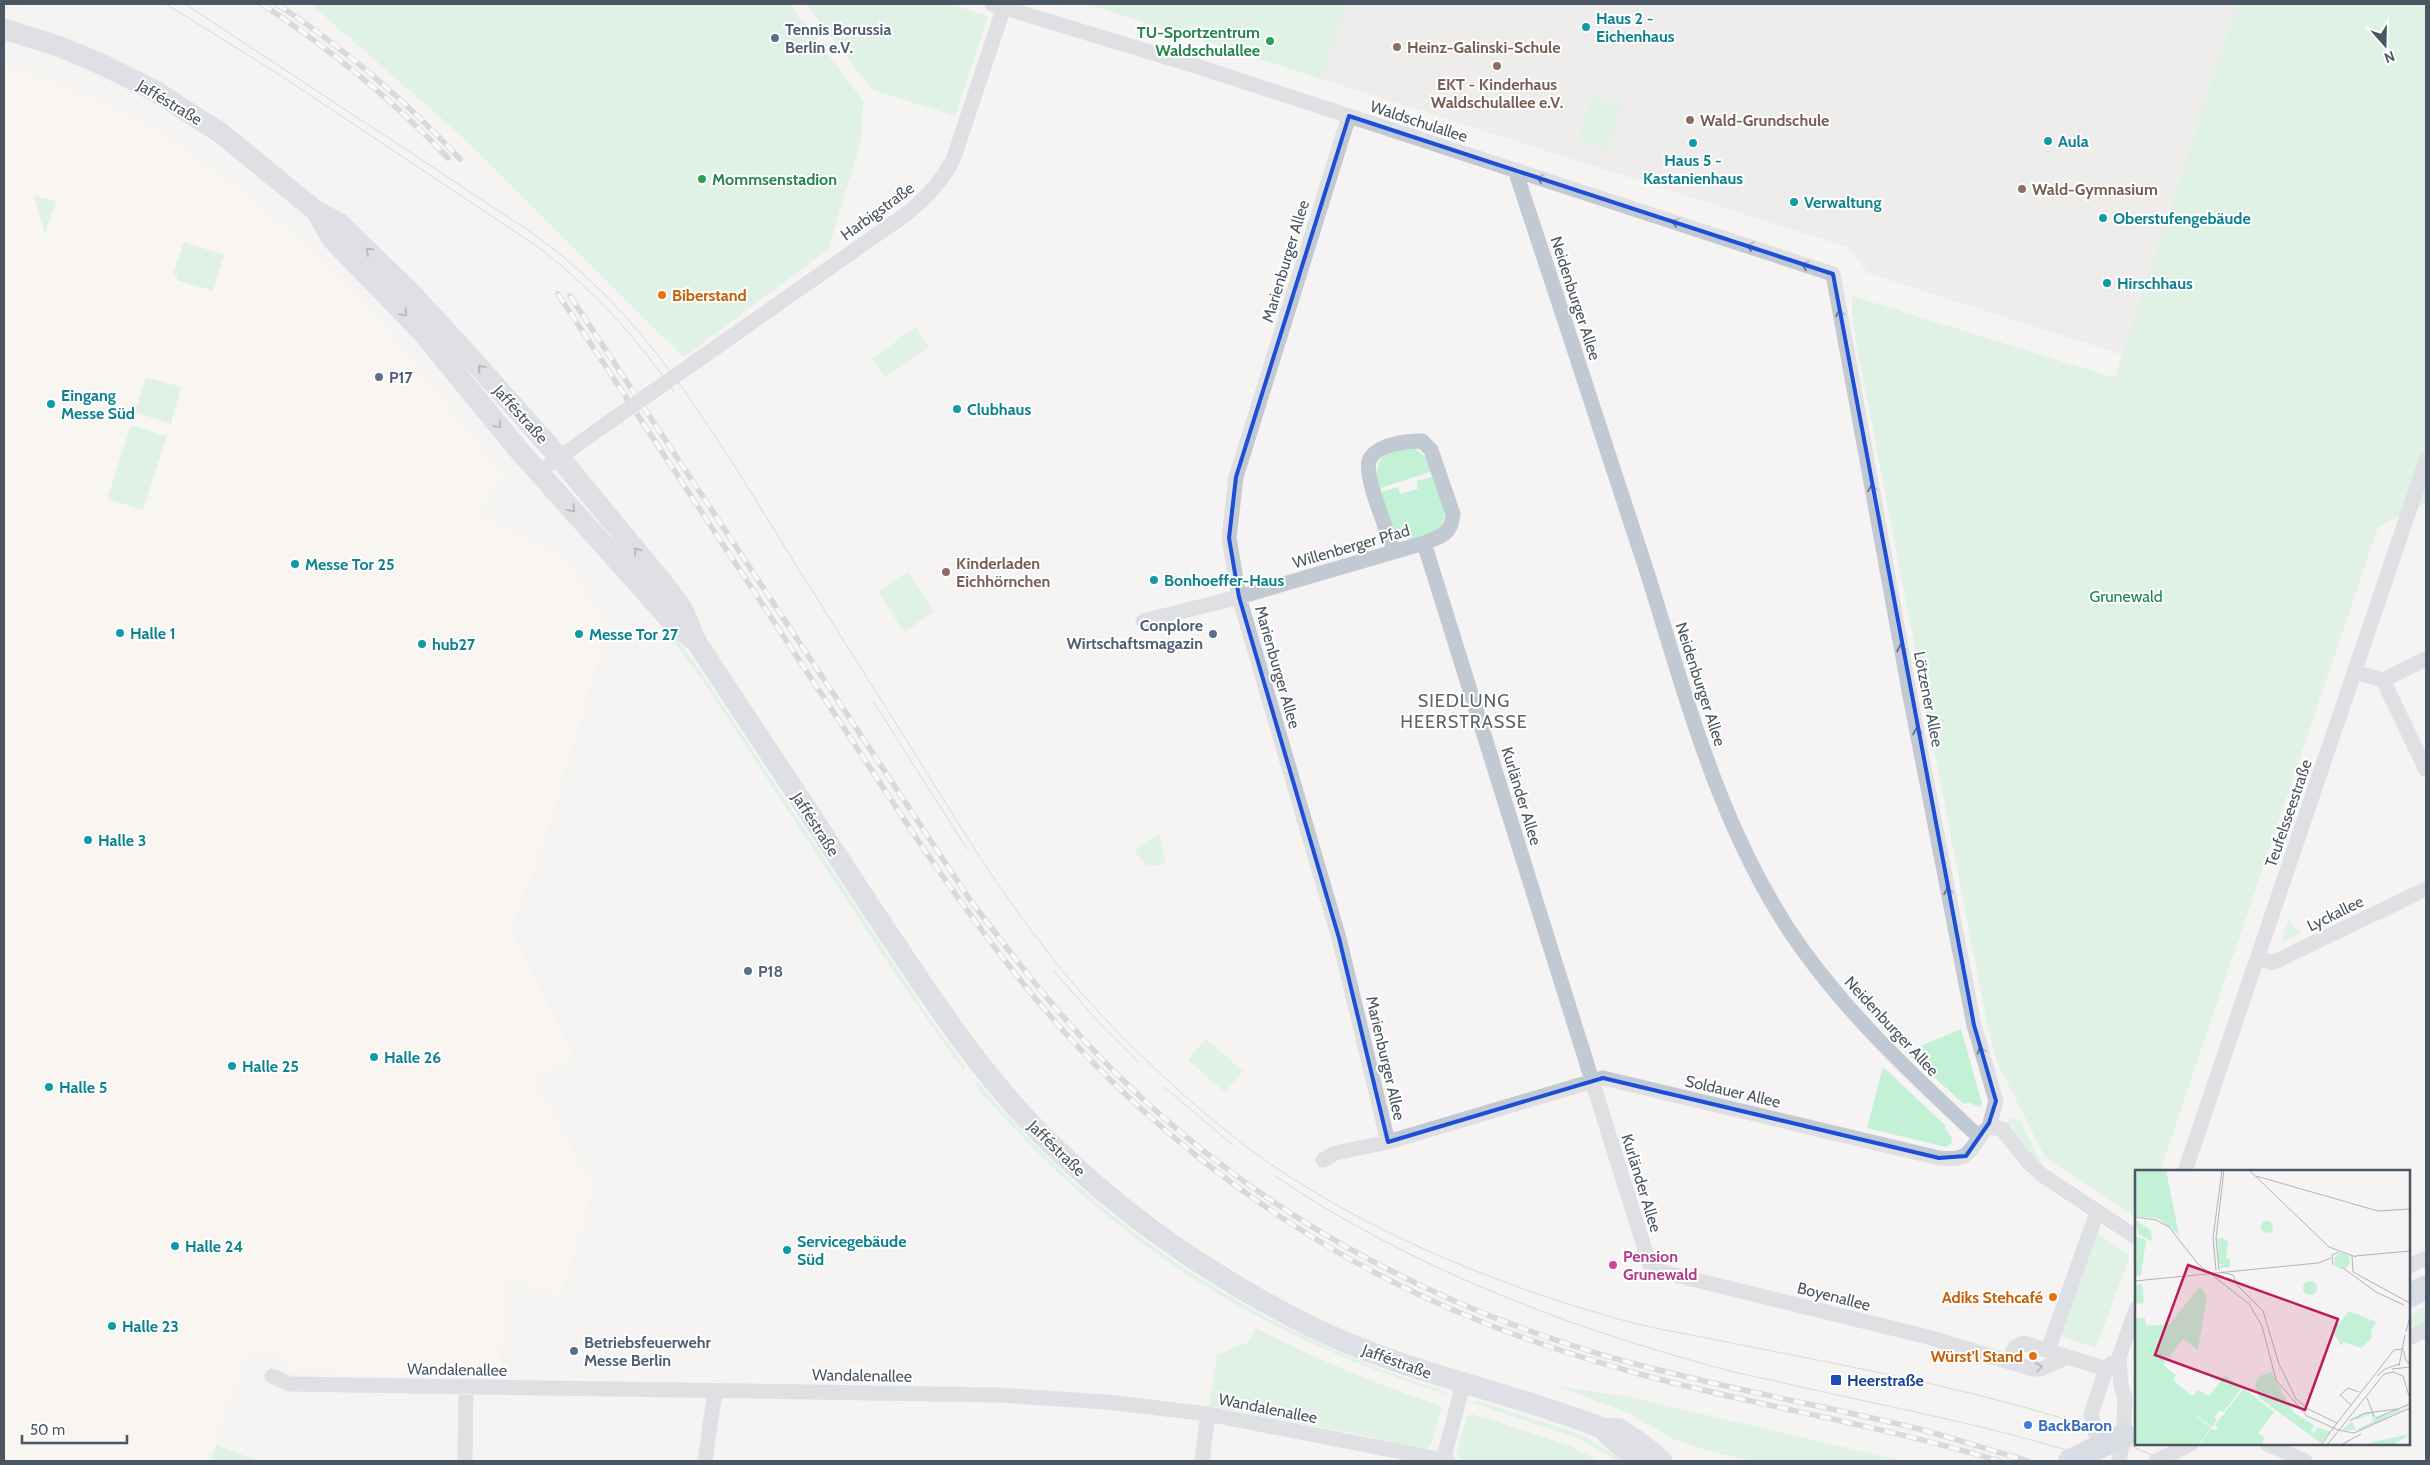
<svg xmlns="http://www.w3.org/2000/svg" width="2430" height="1465" viewBox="0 0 2430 1465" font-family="Cabin,sans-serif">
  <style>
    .commercial { fill: #fdf9ef }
    .education { fill: #e6e4e5 }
    .green { fill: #c3f1d5 }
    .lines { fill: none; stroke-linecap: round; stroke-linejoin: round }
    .street { stroke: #c1cad2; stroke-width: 15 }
    .secondary { stroke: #c1cbd6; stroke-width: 21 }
    .primary { stroke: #b3c2d1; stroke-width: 24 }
    .tram { stroke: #b5b8bd; stroke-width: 1 }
    .rail-casing { stroke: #b5b8bd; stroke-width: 5.5 }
    .rail { stroke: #fff; stroke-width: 4; stroke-dasharray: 11; stroke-linecap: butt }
    .street-bridge { stroke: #c1cad2; stroke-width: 15 }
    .primary-bridge { stroke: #b3c2d1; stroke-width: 24 }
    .oneway { stroke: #6e7983 }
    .oneway2 { stroke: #6e7984 }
    .marked { fill: none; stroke: #1d4ed8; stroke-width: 4; stroke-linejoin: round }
    .culture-dot { fill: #0f9aa8; stroke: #fff; stroke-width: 2 }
    .service-dot { fill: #5c6f8a; stroke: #fff; stroke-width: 2 }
    .leisure-dot { fill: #2e9e5b; stroke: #fff; stroke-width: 2 }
    .education-dot { fill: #8d6e63; stroke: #fff; stroke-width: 2 }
    .food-dot { fill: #e8710a; stroke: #fff; stroke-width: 2 }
    .hotel-dot { fill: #d1479c; stroke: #fff; stroke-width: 2 }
    .transit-dot { fill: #1a4fb4; stroke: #fff; stroke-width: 2 }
    .shop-dot { fill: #3f7fe0; stroke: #fff; stroke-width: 2 }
    .labels { text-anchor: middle; stroke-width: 4; stroke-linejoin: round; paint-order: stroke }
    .culture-label { font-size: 16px; font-weight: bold; fill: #0d838f; stroke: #fff; text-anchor: start }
    .service-label { font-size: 16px; font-weight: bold; fill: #4e5e75; stroke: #fff; text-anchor: start }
    .leisure-label { font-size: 16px; font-weight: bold; fill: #27864d; stroke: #fff; text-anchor: end }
    .education-label { font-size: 16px; font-weight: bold; fill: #785e54; stroke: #fff; text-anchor: start }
    .street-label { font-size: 16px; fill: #4a5661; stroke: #fff }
    .food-label { font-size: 16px; font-weight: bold; fill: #c56008; stroke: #fff; text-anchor: end }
    .park-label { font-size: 16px; fill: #17864f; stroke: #fff }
    .hotel-label { font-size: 16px; font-weight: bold; fill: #b23c85; stroke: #fff; text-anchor: start }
    .transit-label { font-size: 16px; font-weight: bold; fill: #164399; stroke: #fff; text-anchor: start }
    .shop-label { font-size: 16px; font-weight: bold; fill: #366cbe; stroke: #fff; text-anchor: start }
    .neighbourhood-label { font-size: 18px; letter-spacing: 1px; fill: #5f6368; stroke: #fff }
    .inset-road { fill: none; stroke: #b1b4b9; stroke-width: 1 }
    .view { fill: #c2185b; fill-opacity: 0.15; stroke: #c2185b; stroke-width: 2.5 }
    .inset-edge { fill: none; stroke: #4a5661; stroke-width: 2.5 }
  </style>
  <rect width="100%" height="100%" fill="#f5f3f3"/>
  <!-- commercial -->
  <path class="commercial" d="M4 64 90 96 156 129 239 188 329 265 376 315 505 477 489 495 479 515 566 558 608 627 537 866 520 901 511 930 574 1056 534 1079 594 1187 561 1295 508 1280 502 1299 501 1375 293 1373 276 1356 248 1349 210 1461H4Z"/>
  <!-- education -->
  <path class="education" d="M1347 4H2237L2123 355 1868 273 1847 247 1322 79Z"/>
  <!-- green -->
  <path class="green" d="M311 4H790L863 101 861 141 828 249 684 357 458 133Z
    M806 4H949L988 16 955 116 871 89Z
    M1087 4H1347L1322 79Z
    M2237 4H2426V503L2378 527 2160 1171H2136V1218L2045 1157 1997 1062 1986 1019 1852 320V296L2115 378Z
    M1593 96 1622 106 1607 150 1578 140Z
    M34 196 56 201 45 234Z
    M184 242 224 255 213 291 176 280 178 276 173 274Z
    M916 327 929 346 885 378 872 359Z
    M146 377 181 387 171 424 135 412Z
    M131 425 167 436 143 510 107 499Z
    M1414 448 1426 457 1433 471 1377 489C1375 453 1381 453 1414 448Z
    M1435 476C1443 503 1457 527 1421 537 1410 540 1404 540 1395 533L1378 493 1398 487 1400 494 1418 489 1416 481Z
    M908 572 934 612 904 632 878 592Z
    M622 579 676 638 697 666 924 1010 966 1068 963 1070 889 965 704 682 662 627Z
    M1159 833 1166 864 1147 867 1134 850Z
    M2289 919 2294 927 2302 933 2281 942Z
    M1961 1029 1982 1104 1979 1107 1968 1102 1964 1104 1906 1052Z
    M1206 1039 1243 1071 1225 1092 1188 1060Z
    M1883 1067 1946 1126 1945 1129 1952 1138 1951 1144 1946 1147 1867 1128Z
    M978 1082C1098 1228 1260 1334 1441 1390L1447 1395C1251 1333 1108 1240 974 1084Z
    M2011 1118 2021 1122 2040 1160 2038 1165 2013 1129 2006 1123Z
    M2093 1231 2130 1255 2096 1348 2058 1335Z
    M2426 1306V1325L2409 1333V1315Z
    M1255 1328C1315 1358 1375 1384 1439 1405L1441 1410 1430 1447 1423 1450 1361 1435 1209 1406 1217 1355 1240 1345 1247 1344Z
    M1560 1387 1625 1396 1903 1461H1754L1708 1451 1669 1437 1633 1415Z
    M1478 1401 1580 1434 1624 1461H1617L1581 1439 1472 1403Z
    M1472 1414 1568 1445 1599 1461 1463 1460 1456 1455 1467 1417Z
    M216 1445 259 1461H211Z"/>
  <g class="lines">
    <!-- street -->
    <path class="street" d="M992 4 1196 66 1833 274 1910 696 1974 1025 1996 1101 1989 1127
      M1349 116 1236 477 1229 538 1239 597 1339 938 1388 1142
      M1515 170C1559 304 1604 437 1647 572 1687 699 1721 835 1800 946 1851 1018 1915 1077 1979 1137
      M701 358 909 212C929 195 943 180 954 157L1005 4
      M539 472 592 434
      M1424 543 1651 1269 1928 1337 2033 1369H2041L2068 1357
      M1143 621 1239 597 1424 543C1441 537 1452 533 1453 514L1431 450 1422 441C1407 441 1375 444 1369 461 1364 477 1388 532 1394 551
      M2354 672 2383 680 2426 659
      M2383 680 2426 770
      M2258 957 2272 963 2426 889
      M1989 1127 2002 1129 2028 1162 2042 1175 2136 1237
      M1323 1160 1335 1153 1388 1142 1603 1078 1939 1158C1969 1161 1968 1153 1984 1131
      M2185 1171 2426 461
      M2409 1266 2426 1258
      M2409 1338 2426 1330
      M2048 1350 2097 1212
      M2009 1361 2015 1347 2024 1343 2106 1369
      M272 1376 289 1384 998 1395 1107 1402 1208 1414 1448 1461
      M2091 1414 2106 1369 2112 1363
      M2124 1420 2125 1397 2121 1386 2119 1357 2136 1309
      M2267 1444 2305 1461
      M465 1461 466 1386
      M705 1461 715 1391
      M1202 1461 1208 1414
      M1443 1461 1463 1384"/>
    <!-- secondary -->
    <path class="secondary" d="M4 29 61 47 103 65 157 92 222 134 316 211 339 223 413 295 470 357 559 457 668 589 683 610 697 643C756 732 814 820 872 909 923 985 972 1063 1036 1129 1116 1211 1211 1277 1314 1328 1406 1373 1508 1391 1602 1428L1619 1429 1641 1443 1662 1461
      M316 211 333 240 423 333 517 448 666 615 691 638
      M1607 1434 1637 1461"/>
    <!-- primary -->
    <path class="primary" d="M2409 1296 2426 1287"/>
    <!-- tram -->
    <path class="tram" d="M166 4 272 70 538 247C592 289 636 336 674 392
      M185 4 528 230C557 251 585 274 610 300 682 374 741 477 796 565 836 629 877 693 917 757 957 821 996 886 1043 946 1095 1014 1158 1075 1225 1130 1339 1222 1492 1285 1633 1323 1660 1330 1689 1334 1717 1340 1830 1363 1945 1383 2055 1416 2092 1428 2129 1445 2165 1461
      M873 701 967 849
      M1054 971 1100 1024 1139 1063
      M1164 1087 1233 1145
      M1275 1176C1408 1266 1561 1325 1715 1367 1742 1375 1770 1379 1797 1386 1898 1409 2003 1428 2101 1461"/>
    <defs>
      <path id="rail" d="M262 4C330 49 392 99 448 158
        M277 4C344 48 405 100 460 159
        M558 294 919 842C980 931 1045 1019 1123 1092 1225 1188 1345 1267 1475 1319 1530 1342 1589 1360 1647 1376 1763 1407 1883 1426 1999 1461
        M570 296 970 900C1019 964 1068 1028 1127 1084 1263 1215 1432 1306 1613 1358 1713 1386 1815 1404 1915 1428 1953 1438 1990 1450 2028 1461"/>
    </defs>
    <!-- rail casing -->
    <use href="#rail" class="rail-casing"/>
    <!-- rail -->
    <use href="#rail" class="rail"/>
    <!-- street-bridge -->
    <path class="street-bridge" d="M592 434 701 358
      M2091 1414 2099 1447
      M2119 1461 2124 1435V1420
      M2156 1461 2191 1444"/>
    <!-- primary-bridge -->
    <path class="primary-bridge" d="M2070 1461 2124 1435"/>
  </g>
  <!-- one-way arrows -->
  <defs><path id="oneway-chevron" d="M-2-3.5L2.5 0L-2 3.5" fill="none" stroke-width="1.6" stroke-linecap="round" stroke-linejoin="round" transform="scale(1.25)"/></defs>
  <g class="oneway">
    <use href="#oneway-chevron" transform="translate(1540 178) rotate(-162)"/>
    <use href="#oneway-chevron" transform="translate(1675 222) rotate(-162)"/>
    <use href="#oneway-chevron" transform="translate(1750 246) rotate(-162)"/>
    <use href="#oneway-chevron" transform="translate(1805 265) rotate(-161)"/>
    <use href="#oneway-chevron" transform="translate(1840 313) rotate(-100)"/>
    <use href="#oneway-chevron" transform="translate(1872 488) rotate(-100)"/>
    <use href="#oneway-chevron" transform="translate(1901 648) rotate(-100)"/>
    <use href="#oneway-chevron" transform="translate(1917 731) rotate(-101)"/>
    <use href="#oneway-chevron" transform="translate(1948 891) rotate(-101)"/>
    <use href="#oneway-chevron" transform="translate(1981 1050) rotate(-106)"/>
    <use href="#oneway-chevron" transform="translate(2039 1367) rotate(-7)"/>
  </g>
  <g class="oneway2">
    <use href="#oneway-chevron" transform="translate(369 251) rotate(-137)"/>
    <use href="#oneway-chevron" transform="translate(404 313) rotate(47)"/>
    <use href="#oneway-chevron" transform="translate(481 368) rotate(-132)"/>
    <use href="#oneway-chevron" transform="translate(498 425) rotate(50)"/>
    <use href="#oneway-chevron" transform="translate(572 509) rotate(48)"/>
    <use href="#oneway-chevron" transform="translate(637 551) rotate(-129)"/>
  </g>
  <!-- marked area -->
  <path d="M0 0H2430V1465H0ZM1349 116 1833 274 1974 1025 1996 1101 1989 1123 1966 1156 1939 1158 1603 1078 1388 1142 1339 938 1239 597 1229 538 1236 477Z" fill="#f5f3f3" fill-opacity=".55" fill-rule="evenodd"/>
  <path class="marked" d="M1349 116 1833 274 1974 1025 1996 1101 1989 1123 1966 1156 1939 1158 1603 1078 1388 1142 1339 938 1239 597 1229 538 1236 477Z"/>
  <!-- markers -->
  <g class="culture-dot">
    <circle cx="1586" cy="27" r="5"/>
    <circle cx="2048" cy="141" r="5"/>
    <circle cx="1693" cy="143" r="5"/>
    <circle cx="1794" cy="202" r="5"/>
    <circle cx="2103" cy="218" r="5"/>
    <circle cx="2107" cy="283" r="5"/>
    <circle cx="51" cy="404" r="5"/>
    <circle cx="957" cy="409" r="5"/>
    <circle cx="295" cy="564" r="5"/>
    <circle cx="1154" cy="580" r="5"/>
    <circle cx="120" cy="633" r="5"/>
    <circle cx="579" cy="634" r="5"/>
    <circle cx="422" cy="644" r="5"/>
    <circle cx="88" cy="840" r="5"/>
    <circle cx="374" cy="1057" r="5"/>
    <circle cx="232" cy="1066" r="5"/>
    <circle cx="49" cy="1087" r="5"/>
    <circle cx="175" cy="1246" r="5"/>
    <circle cx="787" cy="1250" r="5"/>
    <circle cx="112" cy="1326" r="5"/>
  </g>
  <g class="service-dot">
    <circle cx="775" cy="38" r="5"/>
    <circle cx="379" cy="377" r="5"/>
    <circle cx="1213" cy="634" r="5"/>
    <circle cx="748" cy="971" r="5"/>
    <circle cx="574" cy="1351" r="5"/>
  </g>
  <g class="leisure-dot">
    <circle cx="1270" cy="41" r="5"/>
    <circle cx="702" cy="179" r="5"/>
  </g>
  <g class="education-dot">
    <circle cx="1397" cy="47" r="5"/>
    <circle cx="1497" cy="66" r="5"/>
    <circle cx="1690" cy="120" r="5"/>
    <circle cx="2022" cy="189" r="5"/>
    <circle cx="946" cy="572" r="5"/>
  </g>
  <g class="food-dot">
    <circle cx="662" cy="295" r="5"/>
    <circle cx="2053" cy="1297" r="5"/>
    <circle cx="2033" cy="1356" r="5"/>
  </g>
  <circle class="hotel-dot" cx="1613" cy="1265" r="5"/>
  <rect class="transit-dot" x="1830" y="1374" width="12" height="12" rx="2.5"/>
  <circle class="shop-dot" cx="2028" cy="1425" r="5"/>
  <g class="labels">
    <!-- culture labels -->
    <g class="culture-label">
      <text x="1596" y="24">Haus 2 -<tspan x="1596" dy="18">Eichenhaus</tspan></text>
      <text x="2058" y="147">Aula</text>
      <text x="1693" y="166" text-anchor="middle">Haus 5 -<tspan x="1693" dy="18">Kastanienhaus</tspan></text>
      <text x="1804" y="208">Verwaltung</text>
      <text x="2113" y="224">Oberstufengebäude</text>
      <text x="2117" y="289">Hirschhaus</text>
      <text x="61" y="401">Eingang<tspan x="61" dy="18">Messe Süd</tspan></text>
      <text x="967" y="415">Clubhaus</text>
      <text x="305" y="570">Messe Tor 25</text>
      <text x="1164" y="586">Bonhoeffer-Haus</text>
      <text x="130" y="639">Halle 1</text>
      <text x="589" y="640">Messe Tor 27</text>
      <text x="432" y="650">hub27</text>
      <text x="98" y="846">Halle 3</text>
      <text x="384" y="1063">Halle 26</text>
      <text x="242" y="1072">Halle 25</text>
      <text x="59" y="1093">Halle 5</text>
      <text x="797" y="1247">Servicegebäude<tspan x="797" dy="18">Süd</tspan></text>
      <text x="185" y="1252">Halle 24</text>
      <text x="122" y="1332">Halle 23</text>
    </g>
    <!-- service labels -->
    <g class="service-label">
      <text x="785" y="35">Tennis Borussia<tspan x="785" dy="18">Berlin e.V.</tspan></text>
      <text x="389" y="383">P17</text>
      <text x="1203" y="631" text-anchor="end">Conplore<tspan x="1203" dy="18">Wirtschaftsmagazin</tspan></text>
      <text x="758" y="977">P18</text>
      <text x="584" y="1348">Betriebsfeuerwehr<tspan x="584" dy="18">Messe Berlin</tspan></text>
    </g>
    <!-- leisure labels -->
    <g class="leisure-label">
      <text x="1260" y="38">TU-Sportzentrum<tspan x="1260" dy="18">Waldschulallee</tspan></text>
      <text x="712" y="185" text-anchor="start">Mommsenstadion</text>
    </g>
    <!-- education labels -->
    <g class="education-label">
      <text x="1407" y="53">Heinz-Galinski-Schule</text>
      <text x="1497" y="90" text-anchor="middle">EKT - Kinderhaus<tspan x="1497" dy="18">Waldschulallee e.V.</tspan></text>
      <text x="1700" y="126">Wald-Grundschule</text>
      <text x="2032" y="195">Wald-Gymnasium</text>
      <text x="956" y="569">Kinderladen<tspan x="956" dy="18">Eichhörnchen</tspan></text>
    </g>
    <!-- street labels -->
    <g class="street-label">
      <text transform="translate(170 102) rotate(31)" y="6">Jafféstraße</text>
      <text transform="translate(1419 121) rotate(18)" y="6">Waldschulallee</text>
      <text transform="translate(877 211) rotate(-36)" y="6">Harbigstraße</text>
      <text transform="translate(1285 261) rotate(-73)" y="6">Marienburger Allee</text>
      <text transform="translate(1576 298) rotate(72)" y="6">Neidenburger Allee</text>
      <text transform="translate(521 414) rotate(48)" y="6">Jafféstraße</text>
      <text transform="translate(1351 546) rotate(-16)" y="6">Willenberger Pfad</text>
      <text transform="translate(1278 667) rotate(74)" y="6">Marienburger Allee</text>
      <text transform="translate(1701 684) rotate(72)" y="6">Neidenburger Allee</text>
      <text transform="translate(1929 699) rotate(79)" y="6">Lötzener Allee</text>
      <text transform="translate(1522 796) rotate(73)" y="6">Kurländer Allee</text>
      <text transform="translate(2288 813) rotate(-71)" y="6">Teufelsseestraße</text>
      <text transform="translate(816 824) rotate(57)" y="6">Jafféstraße</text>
      <text transform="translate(2335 913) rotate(-26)" y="6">Lyckallee</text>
      <text transform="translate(1892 1026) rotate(47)" y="6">Neidenburger Allee</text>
      <text transform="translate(1386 1058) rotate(77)" y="6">Marienburger Allee</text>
      <text transform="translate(1733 1091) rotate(13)" y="6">Soldauer Allee</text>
      <text transform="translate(1057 1148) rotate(44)" y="6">Jafféstraße</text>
      <text transform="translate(1642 1183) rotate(73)" y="6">Kurländer Allee</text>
      <text transform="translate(1834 1296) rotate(14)" y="6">Boyenallee</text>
      <text transform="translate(1397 1361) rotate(20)" y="6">Jafféstraße</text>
      <text transform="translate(457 1369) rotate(1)" y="6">Wandalenallee</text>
      <text transform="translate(862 1375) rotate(1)" y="6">Wandalenallee</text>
      <text transform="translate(1268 1408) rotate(11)" y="6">Wandalenallee</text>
    </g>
    <!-- food labels -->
    <g class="food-label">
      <text x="672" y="301" text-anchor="start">Biberstand</text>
      <text x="2043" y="1303">Adiks Stehcafé</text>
      <text x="2023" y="1362">Würst'l Stand</text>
    </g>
    <!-- park labels -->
    <g class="park-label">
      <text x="2126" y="602">Grunewald</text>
    </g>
    <!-- hotel labels -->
    <g class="hotel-label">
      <text x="1623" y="1262">Pension<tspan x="1623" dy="18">Grunewald</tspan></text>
    </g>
    <!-- transit labels -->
    <g class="transit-label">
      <text x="1847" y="1386">Heerstraße</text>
    </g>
    <!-- shop labels -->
    <g class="shop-label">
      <text x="2038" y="1431">BackBaron</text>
    </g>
    <!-- neighbourhood labels -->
    <g class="neighbourhood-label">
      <text x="1464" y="707">SIEDLUNG<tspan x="1464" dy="21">HEERSTRASSE</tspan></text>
    </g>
  </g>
  <!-- overview -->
  <g transform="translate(2135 1170)">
    <rect width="275" height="275" fill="#f5f3f3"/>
    <path d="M0 0H31L44 65 24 49 0 46ZM0 50 16 60 17 71 4 65ZM126 57a6 6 0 1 1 12 0a6 6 0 1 1-12 0ZM0 66 11 70 6 106H0ZM87 68 93 72 91 88 95 89V97L85 98V95L90 94H84L82 69ZM199 91a8 8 0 1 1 16 0a8 8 0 1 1-16 0ZM168 118a7 7 0 1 1 14 0a7 7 0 1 1-14 0ZM7 114 9 133 0 134V115ZM65 116 72 126 63 180 48 169 28 195 41 205 38 210 57 226 63 220 74 226 90 205 107 218 88 242 85 240 79 247 82 250 77 257 49 237 76 258 63 275H0V149L10 148 11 156 35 154ZM214 141 241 152 236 161 237 168 226 178 209 172 206 176 198 161ZM136 202 159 243 179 255 176 262 180 263 182 257 195 262 186 273 123 227 120 212 125 206ZM109 218 139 242 123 263 130 268 125 275H64L77 258 80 261 83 257 80 255ZM275 236 227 260H207L226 244 237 242 242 248ZM236 244 239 251 221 260 217 251ZM275 264 258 275 232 274 242 271Z" fill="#c3f1d5" fill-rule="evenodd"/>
    <path class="inset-road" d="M114 0 194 77 221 87M121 6 243 41 275 39M0 47 21 50 34 57 63 94 114 134 127 156 141 210 172 246 203 260 219 263 275 238M217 85 218 102 275 133M220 86 275 81M198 95 197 85 204 82M208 98 241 122 269 135M81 100 78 68 87 0M84 100 81 68 89 0M86 102 98 105 102 115 128 141 144 194 161 229 173 239 200 252 202 253 259 180 269 179M0 111 183 93 196 88M271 162 275 146M269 181 270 189 275 195M264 196 270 165M257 199 275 197M242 206 250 199 264 194M232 228 239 246M216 235 205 225 213 218 224 222M241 248 275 234M214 251 230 243 263 239M186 275 202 253M192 275 249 204 258 202 268 206 274 226M206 275 226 264"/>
    <path class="view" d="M53 95 203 149 170 240 20 185Z"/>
    <rect width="275" height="275" class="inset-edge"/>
  </g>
  <!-- border -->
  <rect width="2430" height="1465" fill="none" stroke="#4a5661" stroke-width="10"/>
  <!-- north arrow -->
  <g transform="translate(2385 45) rotate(160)" stroke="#ffffff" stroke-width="4" paint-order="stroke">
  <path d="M0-4L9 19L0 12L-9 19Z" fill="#4a5661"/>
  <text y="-8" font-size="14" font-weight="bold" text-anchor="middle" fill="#4a5661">N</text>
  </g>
  <!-- scale -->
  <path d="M22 1435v8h105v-8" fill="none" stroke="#4a5661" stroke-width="2.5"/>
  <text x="30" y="1435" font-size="15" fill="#4a5661" stroke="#ffffff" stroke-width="4" paint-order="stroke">50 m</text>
</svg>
